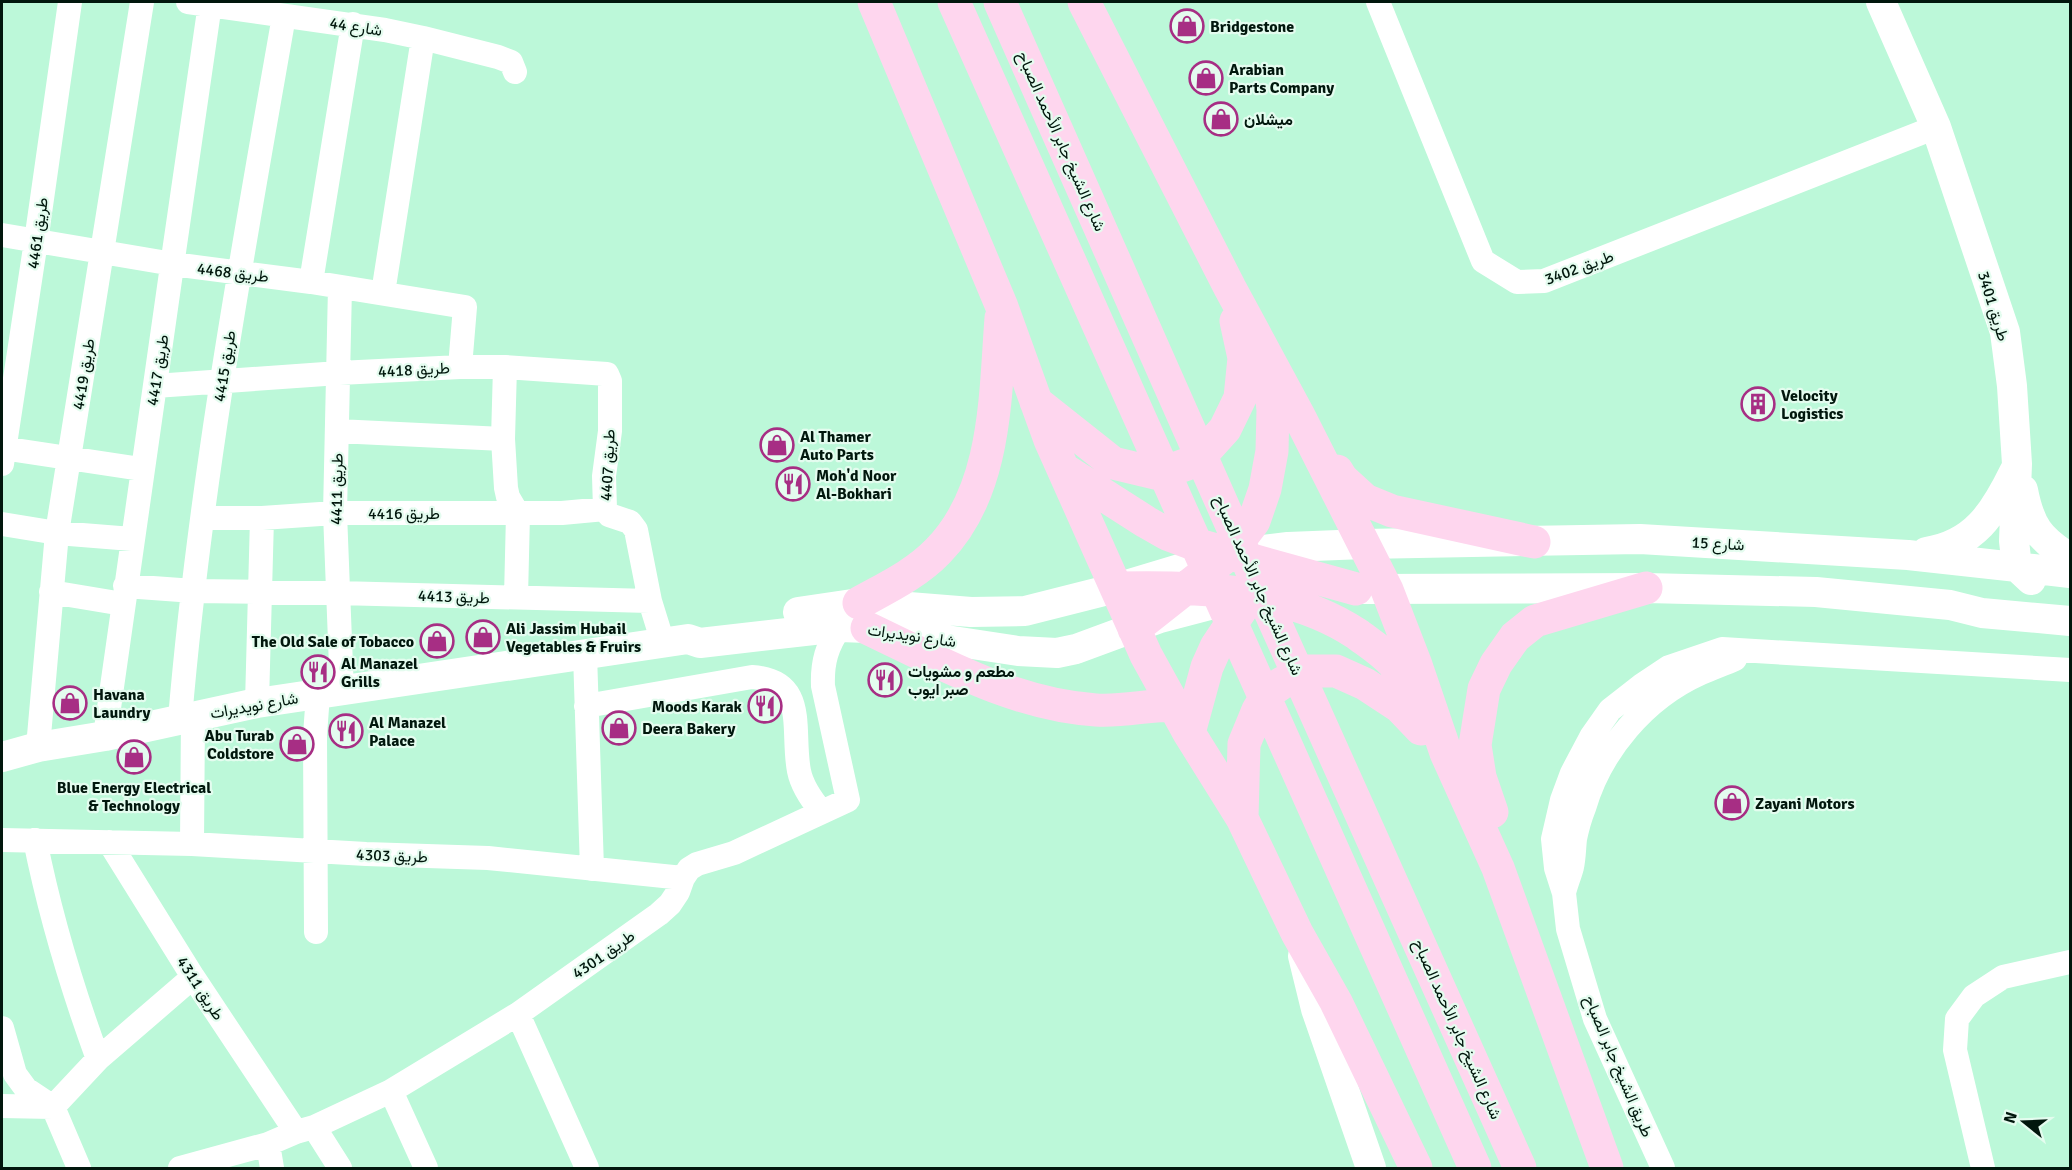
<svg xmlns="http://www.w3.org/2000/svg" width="2072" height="1170" viewBox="0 0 2072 1170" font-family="Signika,Vazirmatn,sans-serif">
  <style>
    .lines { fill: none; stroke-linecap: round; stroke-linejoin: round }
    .minor { stroke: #fff; stroke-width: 24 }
    .tertiary { stroke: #fff; stroke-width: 30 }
    .primary { stroke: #fed6ee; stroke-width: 33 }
    .labels { text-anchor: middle; stroke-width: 4.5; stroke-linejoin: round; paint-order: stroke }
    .street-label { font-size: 16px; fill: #01170d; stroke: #e4fcef }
    .poi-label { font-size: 16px; font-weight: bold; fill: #01170d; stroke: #e4fcef; text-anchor: start }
  </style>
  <rect width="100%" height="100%" fill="#bcf8d9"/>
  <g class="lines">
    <!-- minor -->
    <path class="minor" d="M188 2 385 30 423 38 498 57 511 62 515 72
      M1378 2 1483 261 1517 282 1544 281 1936 127
      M2 235 173 264 311 282 465 307 460 367
      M311 282 353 24
      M340 287 335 513 342 692
      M383 293 423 38
      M505 367 503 439 506 488 508 497 518 514 516 597
      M155 386 339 373 460 367H505L607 374 610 381V431L604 476 605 509 609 515 630 522 636 530 650 601 663 643
      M337 431 503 439
      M2 448 141 469
      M2 464 36 241 70 2
      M203 518H262L335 513H562L605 509
      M2 524 57 533 132 539
      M125 586 194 591 338 593 650 601
      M51 592 123 604
      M585 654 592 869
      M257 703 262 518
      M586 706 752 677C809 681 791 730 799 771 802 786 811 799 821 811
      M180 719C200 483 243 250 284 16
      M105 736C138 492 175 248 210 4
      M38 747 57 533 142 2
      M2 840 192 844 366 854 488 858 683 878
      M35 840C50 915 72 988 98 1059
      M109 842 193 977 296 1132
      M192 844 193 716
      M1564 893C1566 884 1570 875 1572 867 1574 858 1574 848 1575 839 1577 829 1580 818 1584 808 1601 750 1645 698 1701 673 1712 668 1724 664 1735 659
      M316 932 315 735 318 694
      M518 1014 587 1168
      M2 1028 15 1074 26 1089 53 1107 79 1168
      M391 1091 426 1168
      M2 1106 53 1107 98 1059 193 977
      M314 1127 340 1168
      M268 1144 272 1168
      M180 1168 268 1144 296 1132 314 1127 391 1091 518 1014 659 914 670 904 678 892 683 878 689 869 697 864 734 853 848 800 823 686C822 662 827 646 840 627
      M1663 1168 1595 1019 1568 929 1564 893 1556 868 1553 839 1562 800 1572 773 1591 737 1610 710 1642 685 1669 667 1722 649 2070 670
      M1983 1168 1955 1050 1957 1019 1974 996 2003 977 2070 962"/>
    <!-- tertiary -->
    <path class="tertiary" d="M1881 2 1936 127 2005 332 2012 386 2017 464 2014 541 2017 567 2031 580
      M2023 490C2030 526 2039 539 2070 558
      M1926 552C1974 545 1994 513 2014 472
      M1364 589 1646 588 1816 592 1950 605 1982 613 2070 621
      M798 612 859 603 971 612 1025 611 1116 588 1229 554 1288 547 1364 544 1640 539 1908 555 2070 573
      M2 757 38 747 105 736 257 703 688 639 700 643 840 627 867 628 1018 651 1057 653 1076 649 1160 618 1244 596
      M1303 956 1316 1009 1371 1168"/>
    <!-- primary -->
    <path class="primary" d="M874 2 1002 307 1050 440 1146 655 1189 733 1242 818 1297 933 1336 1002 1416 1168
      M954 2 1475 1168
      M1000 2 1259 587 1520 1168
      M1084 2 1230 288 1298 414 1387 590 1416 665 1446 753 1498 868 1607 1168
      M1036 402 1113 463 1159 474 1196 461 1225 429 1240 398 1244 358 1236 321
      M1063 469 1146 522 1167 534 1191 543 1356 589
      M1337 471 1342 479 1365 500 1392 511 1534 542
      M1116 588C1198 587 1286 587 1357 634 1369 643 1383 652 1393 663 1401 673 1407 687 1414 699
      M859 603C886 588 916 574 938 551 997 491 995 396 1001 318
      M867 628C939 662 1014 705 1096 710 1121 712 1148 705 1174 705
      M1134 629 1229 554 1254 521 1265 489 1272 451 1273 410 1269 373
      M1189 733 1207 667 1216 647 1242 608
      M1492 812 1480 777 1475 745 1484 689 1496 664 1515 637 1535 621 1646 588
      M1242 818 1244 744 1258 710 1269 692 1282 683 1308 671H1336L1365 684 1400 707 1421 729"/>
  </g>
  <!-- icons -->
  <defs>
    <symbol id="shop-ring" viewBox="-11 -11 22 22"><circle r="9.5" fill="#e4fcef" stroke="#a72e84" stroke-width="1.5"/><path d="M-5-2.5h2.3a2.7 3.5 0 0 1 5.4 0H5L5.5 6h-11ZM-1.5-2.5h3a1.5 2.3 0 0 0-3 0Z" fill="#a72e84"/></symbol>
    <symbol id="building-ring" viewBox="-11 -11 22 22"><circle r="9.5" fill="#e4fcef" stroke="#a72e84" stroke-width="1.5"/><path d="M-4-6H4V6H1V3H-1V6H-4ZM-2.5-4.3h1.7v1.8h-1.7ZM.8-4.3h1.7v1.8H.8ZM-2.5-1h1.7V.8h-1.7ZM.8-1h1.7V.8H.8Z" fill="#a72e84"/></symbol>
    <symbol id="restaurant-ring" viewBox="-11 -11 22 22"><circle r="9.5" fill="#e4fcef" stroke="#a72e84" stroke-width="1.5"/><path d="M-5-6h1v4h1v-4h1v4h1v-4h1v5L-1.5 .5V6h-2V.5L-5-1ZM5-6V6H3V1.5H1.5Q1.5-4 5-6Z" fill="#a72e84"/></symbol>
  </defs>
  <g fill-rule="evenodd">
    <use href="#shop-ring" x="1168" y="7" width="38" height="38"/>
    <use href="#shop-ring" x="1187" y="59" width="38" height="38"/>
    <use href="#shop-ring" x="1202" y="100" width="38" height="38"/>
    <use href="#building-ring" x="1739" y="385" width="38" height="38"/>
    <use href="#shop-ring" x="758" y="426" width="38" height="38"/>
    <use href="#restaurant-ring" x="774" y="465" width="38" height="38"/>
    <use href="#shop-ring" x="464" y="618" width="38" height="38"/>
    <use href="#shop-ring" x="418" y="622" width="38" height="38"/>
    <use href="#restaurant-ring" x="299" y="653" width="38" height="38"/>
    <use href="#restaurant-ring" x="866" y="661" width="38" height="38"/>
    <use href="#shop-ring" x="51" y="684" width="38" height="38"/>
    <use href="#restaurant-ring" x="746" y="687" width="38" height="38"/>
    <use href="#shop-ring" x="600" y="709" width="38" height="38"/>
    <use href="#restaurant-ring" x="327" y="712" width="38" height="38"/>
    <use href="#shop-ring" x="278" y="725" width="38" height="38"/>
    <use href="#shop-ring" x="115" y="738" width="38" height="38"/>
    <use href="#shop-ring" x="1713" y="784" width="38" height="38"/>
  </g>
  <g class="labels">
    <!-- street labels -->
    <g class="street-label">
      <text transform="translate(356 26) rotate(9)" y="6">شارع 44</text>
      <text transform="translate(1062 141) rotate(66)" y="6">شارع الشيخ جابر الأحمد الصباح</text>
      <text transform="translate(37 233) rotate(-82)" y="6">طريق 4461</text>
      <text transform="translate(1579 267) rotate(-20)" y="6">طريق 3402</text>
      <text transform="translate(233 272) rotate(7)" y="6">طريق 4468</text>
      <text transform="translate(1994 306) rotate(73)" y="6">طريق 3401</text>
      <text transform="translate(224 366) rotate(-81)" y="6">طريق 4415</text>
      <text transform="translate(414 369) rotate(-3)" y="6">طريق 4418</text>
      <text transform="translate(157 370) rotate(-81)" y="6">طريق 4417</text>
      <text transform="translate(83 374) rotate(-81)" y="6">طريق 4419</text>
      <text transform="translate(607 465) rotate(-87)" y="6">طريق 4407</text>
      <text transform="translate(336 489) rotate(-89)" y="6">طريق 4411</text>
      <text x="404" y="519">طريق 4416</text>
      <text transform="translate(1718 543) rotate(3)" y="6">شارع 15</text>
      <text transform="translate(1259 585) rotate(66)" y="6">شارع الشيخ جابر الأحمد الصباح</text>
      <text transform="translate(454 596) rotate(2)" y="6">طريق 4413</text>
      <text transform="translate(912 635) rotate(8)" y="6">شارع نويديرات</text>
      <text transform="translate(254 705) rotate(-10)" y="6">شارع نويديرات</text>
      <text transform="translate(392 855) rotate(2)" y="6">طريق 4303</text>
      <text transform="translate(603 954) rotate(-35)" y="6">طريق 4301</text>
      <text transform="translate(201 988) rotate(57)" y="6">طريق 4311</text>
      <text transform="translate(1458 1029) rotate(66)" y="6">شارع الشيخ جابر الأحمد الصباح</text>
      <text transform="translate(1619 1066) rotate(67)" y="6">طريق الشيخ جابر الصباح</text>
    </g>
    <!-- poi labels -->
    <g class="poi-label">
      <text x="1210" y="32">Bridgestone</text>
      <text x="1229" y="75">Arabian<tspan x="1229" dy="18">Parts Company</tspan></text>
      <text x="1244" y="125">ميشلان</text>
      <text x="1781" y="401">Velocity<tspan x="1781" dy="18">Logistics</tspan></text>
      <text x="800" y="442">Al Thamer<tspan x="800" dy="18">Auto Parts</tspan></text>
      <text x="816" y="481">Moh'd Noor<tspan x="816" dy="18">Al-Bokhari</tspan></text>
      <text x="506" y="634">Ali Jassim Hubail<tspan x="506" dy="18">Vegetables &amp; Fruirs</tspan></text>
      <text x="414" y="647" text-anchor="end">The Old Sale of Tobacco</text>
      <text x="341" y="669">Al Manazel<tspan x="341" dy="18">Grills</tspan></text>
      <text x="908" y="677">مطعم و مشويات<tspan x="908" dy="18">صبر ايوب</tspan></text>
      <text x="93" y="700">Havana<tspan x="93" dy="18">Laundry</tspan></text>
      <text x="742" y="712" text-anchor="end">Moods Karak</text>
      <text x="369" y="728">Al Manazel<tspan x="369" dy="18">Palace</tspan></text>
      <text x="642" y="734">Deera Bakery</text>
      <text x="274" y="741" text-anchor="end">Abu Turab<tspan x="274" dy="18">Coldstore</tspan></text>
      <text x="134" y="793" text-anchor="middle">Blue Energy Electrical<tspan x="134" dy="18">&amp; Technology</tspan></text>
      <text x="1755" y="809">Zayani Motors</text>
    </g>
  </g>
  <!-- border -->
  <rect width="2072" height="1170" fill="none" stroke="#01170d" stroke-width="6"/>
  <!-- north arrow -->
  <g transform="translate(2024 1122) rotate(288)" stroke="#e4fcef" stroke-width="4.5" paint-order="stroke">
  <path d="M0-4.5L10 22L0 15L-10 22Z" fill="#01170d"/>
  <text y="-9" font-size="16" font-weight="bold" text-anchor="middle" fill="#01170d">N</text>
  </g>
</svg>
